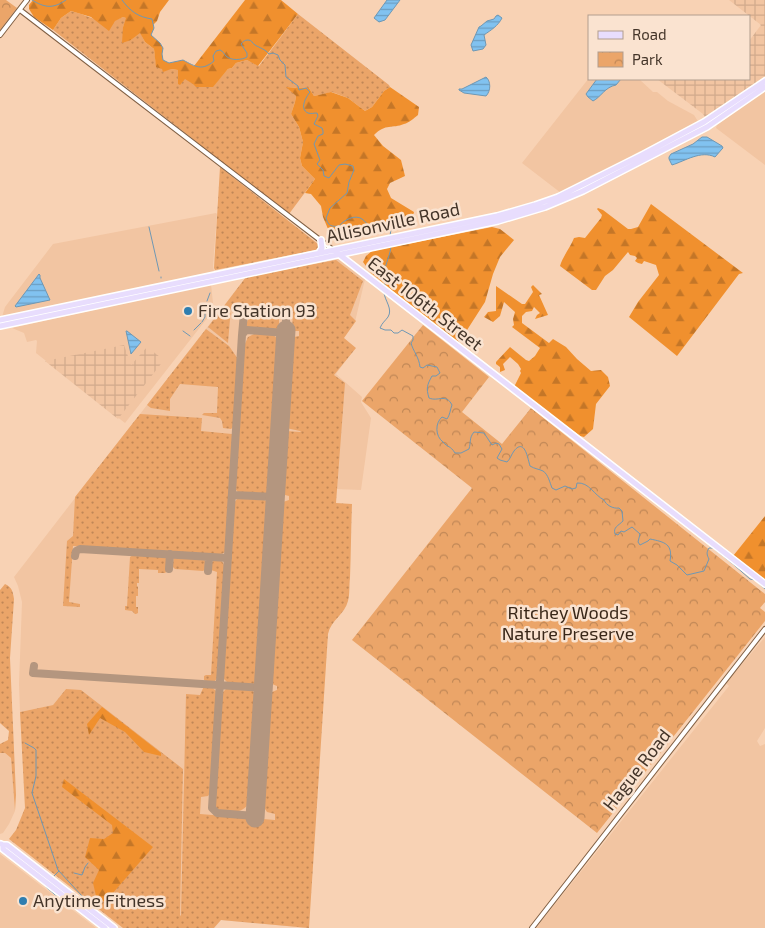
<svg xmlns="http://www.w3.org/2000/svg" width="765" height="928" viewBox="0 0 765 928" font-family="'Exo 2',sans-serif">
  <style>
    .built { fill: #f2c5a2 }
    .industrial { fill: url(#industrial-grid) }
    .grass { fill: url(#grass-dots) }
    .forest { fill: url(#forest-firs) }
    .park { fill: url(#park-crowns) }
    .water { fill: url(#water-rules); stroke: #6f98b4 }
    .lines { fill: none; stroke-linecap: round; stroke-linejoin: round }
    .stream { stroke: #6f98b4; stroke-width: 1 }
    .taxiway { stroke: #b4967f; stroke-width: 8 }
    .runway { stroke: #b4967f; stroke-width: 19 }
    .minor-casing { stroke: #816044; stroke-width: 6 }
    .major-casing { stroke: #fff; stroke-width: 8 }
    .minor { stroke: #fff; stroke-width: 4 }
    .major { stroke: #e8ddfd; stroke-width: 5 }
    .poi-dot { fill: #2f7eb0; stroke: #fae3d0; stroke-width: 2 }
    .labels { text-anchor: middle; stroke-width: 5; stroke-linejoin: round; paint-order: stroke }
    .street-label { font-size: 18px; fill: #443529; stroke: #fae3d0 }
    .poi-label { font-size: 18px; fill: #443529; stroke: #fae3d0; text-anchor: start }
    .park-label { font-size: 18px; fill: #392718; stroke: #fae3d0 }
  </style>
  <defs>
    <pattern id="industrial-grid" width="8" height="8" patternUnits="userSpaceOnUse" patternTransform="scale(1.25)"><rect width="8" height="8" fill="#f2c5a2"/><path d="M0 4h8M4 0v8" fill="none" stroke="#d1aa8c"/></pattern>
    <pattern id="grass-dots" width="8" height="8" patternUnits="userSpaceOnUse" patternTransform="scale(1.25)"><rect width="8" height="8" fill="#eba569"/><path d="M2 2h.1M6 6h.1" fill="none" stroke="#c08756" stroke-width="1.8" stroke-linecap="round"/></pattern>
    <pattern id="forest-firs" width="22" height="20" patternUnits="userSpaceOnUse" patternTransform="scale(1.25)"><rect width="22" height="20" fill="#f0902e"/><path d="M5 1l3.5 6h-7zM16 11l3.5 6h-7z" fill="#c47627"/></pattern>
    <pattern id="park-crowns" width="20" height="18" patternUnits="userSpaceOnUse" patternTransform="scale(1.25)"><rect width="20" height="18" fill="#eba569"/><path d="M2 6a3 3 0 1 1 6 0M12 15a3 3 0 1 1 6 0" fill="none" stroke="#c08756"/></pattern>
    <pattern id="water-rules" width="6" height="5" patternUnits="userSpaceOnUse" patternTransform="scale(1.25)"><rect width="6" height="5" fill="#81c2f0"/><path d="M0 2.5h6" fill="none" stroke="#6b9ec2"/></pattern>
  </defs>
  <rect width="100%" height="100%" fill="#f8d2b4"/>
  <!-- built -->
  <path class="built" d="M589 78V79H639L653 92H657L668 101 694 115 699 123 643 152 640 151 633 155 630 159 601 173 599 172 590 176 588 180 561 193 522 163Z
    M765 90V165L716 128 717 125Z
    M216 213 217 214 213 266 214 272 2 317 5 307 53 244Z
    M338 259 356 273 365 279 355 322 343 338 355 348 336 374 362 397 361 402 371 418 361 490 335 489 307 928 180 916 183 769 66 689 53 705 20 712 19 684 22 602 18 586 14 577 246 277Z
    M211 284 213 303 212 312 125 423 36 353 37 341 36 340 27 342 24 333 12 328Z
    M765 637V728L757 741 760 746 765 744V928H536L729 686 726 683Z
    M0 753H5L11 758 15 811 9 824 3 833 0 834Z
    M0 854 96 928H0Z"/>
  <!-- industrial -->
  <path class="industrial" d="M729 0H765V76L719 109 705 117 703 114 657 79H749V41L761 25Z
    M124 345 131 365 147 347 164 360 118 419 45 361Z"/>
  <!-- grass -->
  <path class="grass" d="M71 11C92 16 101 27 123 17L127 18 123 27 131 40 140 32 145 42 154 49 156 64 171 69 178 70C188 83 197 86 212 87L228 69 232 68 236 63 247 60 259 66 298 14 389 85 390 87 384 91 372 107 365 111 348 98 332 92 314 96 309 88H300L287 87 296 96 295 102 291 114 299 127 303 142 300 158 302 166 315 179 289 214 198 144V143L53 30 61 18Z
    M220 167 318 244 319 247 316 250 215 270 214 268Z
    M336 260 363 281 350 315 356 321 344 338 356 348 334 375 345 383 336 503 352 504C351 529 351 553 350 578 349 585 350 594 348 601 345 614 331 620 328 634L309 928 221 920 214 928H123L9 839 16 830 25 808 20 712 53 705 66 689 81 690 183 769 180 916 181 915 186 694 200 695 204 686 212 687 217 692 211 792 208 796 201 797 200 814 275 820V814L267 812 262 804 269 695 272 692 277 690V686L272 684 270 681 281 505 283 502 289 500V496L285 495 282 490 285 431 301 432 300 431 286 428 291 341 294 337 299 336V331H292L293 311 231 307 228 343 208 327 246 277Z
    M259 314 270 315 279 318V330L245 328 249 316Z
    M206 329 229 346 238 359 234 426 231 429 223 428 222 421 220 418 202 415 204 413H217L218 387 180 384 170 399V411L151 408 147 405Z
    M254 334C262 333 274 332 278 340L269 489 267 493 263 494 239 493 236 490 235 486 244 346 248 337Z
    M140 414 202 418 201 431 232 434 233 436 225 552 220 555 73 546 69 602 80 604V607L63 606 67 541 73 536 75 497Z
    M239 498 263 499 266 501 268 505 257 681 254 684 228 683 223 678 234 503 237 499Z
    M133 555 165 557 167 560V571L165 573H158V570L139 569V583H137V586L138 587V596H136V607H138V613L136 614H135L132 611 125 610V606H127L130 557Z
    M174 558 204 559 206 562V569L203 571 175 569 172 566Z
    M214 560H221L225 566 218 677 215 681H206L204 680V676L206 675H211L217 572 211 570V563Z
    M5 584C12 587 13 592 14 599L10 658 16 795 15 811 11 758 5 753H0V744L8 740 9 731 0 723V590Z
    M227 688C237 688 250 686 256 694L249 802C243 815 231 811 219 810L217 809 215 805 222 693Z"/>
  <!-- forest -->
  <path class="forest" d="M33 0H169L160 12 157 21 153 25 154 28 151 35 160 43 163 48 162 54 163 60 169 63 183 60 194 66 245 0H281L298 14 258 66 247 60 236 63 232 68 228 69 213 87H196L193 84 185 79 180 85 178 84V70L171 69 163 72 162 69 156 67 154 49 145 42 140 33 131 40 122 43 123 27 126 18 123 17 115 21 109 31 91 17 71 11 61 18 53 30 34 17 29 9V5Z
    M286 87 300 88H309L314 96 331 92 348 98 365 111 372 107 384 91 390 87 419 107 418 115C414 118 409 123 404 124 392 129 386 123 374 135L383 146 401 160 405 176 390 183 387 189 391 198 414 212 410 226 341 241 337 232 328 229 323 217 321 206 311 194 305 193 315 179 302 166 300 158 303 142 299 127 291 114 295 102 296 96Z
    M651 204 743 273 739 274 677 356 629 317 638 302 659 275 656 265 644 261 642 264 638 263 635 261 637 258 635 256 630 255 628 252 613 270 605 276 596 290H592L560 266C563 256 570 248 574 238L579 237 585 238 601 218 602 215 597 209 598 208 603 210 628 229H631L638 227Z
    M492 227 500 229 514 240 500 257 493 274 485 302 460 341 455 342 371 273 363 262 366 256 372 251Z
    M533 285 542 294 539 295 548 315 535 319 537 315 540 313 534 307 532 311 526 312 522 316V323L549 343 553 339 566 347 577 359 591 371 601 370 608 377 610 386 596 404 593 429 584 437 580 436 514 387 521 373 520 371 521 369 518 364 510 357 503 364 505 370 500 372V367L496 364V362L510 347 526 360 529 361 535 356 540 348 512 327 514 325 513 319 515 312 504 302 500 316 493 322 484 317 488 312 496 311V286L522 304H525L533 292 531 287Z
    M765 516V581L733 556Z
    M102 707 161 753V756L144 752 125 732 100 718 89 735 87 724Z
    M64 779 153 847 105 902 96 896 93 883 99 870 85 857 90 838 104 839 113 833 112 825 62 787Z"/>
  <!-- park -->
  <path class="park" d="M0 0H6L17 8 0 30Z
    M423 325 489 377 462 412 502 444 531 408 765 594V602L760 608 765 612V621L597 833 352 640 472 488 362 401Z"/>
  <!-- water -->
  <path class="water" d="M387 0H400L385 20 379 22 374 18Z
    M498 15 502 18C498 26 491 30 484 35L486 45 483 49 473 51 471 45 479 27 481 26 487 21 494 19 496 16Z
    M486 77C491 81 491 91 486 96L464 93 459 90V89H462Z
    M597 79H621L616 85C605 87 601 97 593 101L588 97 586 94Z
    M702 137H707L722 146 723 148 722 149 715 157C701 150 685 161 672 165L669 159V157L671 154 693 144Z
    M39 274 40 275V278L50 300 16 307 15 306Z
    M126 331H127L141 342 131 354Z"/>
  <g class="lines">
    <!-- stream -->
    <path class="stream" d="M32 0C45 8 53 9 66 0
      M122 0C130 11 138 17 152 19L154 28 151 35 160 43 163 48 162 54 163 60 169 63 183 60C196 67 202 71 214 61L213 56 216 51 220 50C223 51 224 54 226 56 231 61 242 60 247 57V53L241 44C243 42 244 40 248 40 252 40 252 43 255 45 260 48 265 49 269 54L273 53 278 55 280 60 285 65 286 77 298 86 299 90 306 88 310 92C306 97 299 109 308 113 311 114 314 113 317 113L318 116 314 124 322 128 323 131V134L318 136 314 144 320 160 317 164 323 170 324 176 329 178 339 165 345 164 353 166 354 170 349 182 347 193 330 208 326 218C328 226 332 227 339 226 344 220 355 214 362 219 365 221 368 225 371 228L375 227 379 224 389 225 391 229 390 236
      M149 227 159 271
      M161 277V278
      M385 286C385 282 383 279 384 274 385 264 391 254 391 245
      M384 293C385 301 393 309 388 317 385 321 382 323 380 328L385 330H391L394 333H398L402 330 413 336V340L411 343C413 351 419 357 420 367L423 368 427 365 437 367 440 373 436 376H432C427 385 426 388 429 398 438 402 446 393 452 405 450 410 450 415 447 419L442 417C435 423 435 436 443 442 448 448 450 445 455 453H461L469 449C471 442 469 438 474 432L484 433 492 445 496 443 499 444 502 449 497 458 500 460 507 462C511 458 511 455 514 451 525 437 528 460 530 466 535 469 539 469 543 471 548 474 550 483 552 488L556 490 565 486 572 489 576 488 577 483C589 482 594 495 604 500 606 505 613 509 619 508L622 511 623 521C618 526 613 527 615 534L618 535 621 531 624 532 632 527 640 534 638 542 640 545 648 541 650 539C665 542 673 544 670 561L677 565 687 575 704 571 709 559C707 555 706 553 709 548H713L733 564 750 579 755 580 765 589
      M207 301 210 293
      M202 322 205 317V312
      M194 330 201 323
      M183 331 190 336
      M25 743 34 748 36 750V776L32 793 58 870 82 896 94 905
      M74 873 82 875 85 867 88 863
      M54 876 59 871
      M46 887 60 899"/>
    <!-- taxiway -->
    <path class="taxiway" d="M242 335 244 313 249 311 282 313 286 318V330
      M232 495 275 497
      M75 556 76 551 80 549 228 558
      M169 569 170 554
      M208 571 209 557
      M34 666 33 673 263 688
      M255 816 217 813 212 808 242 335 244 332 247 330 285 333"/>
    <!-- runway -->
    <path class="runway" d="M255 818 286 330"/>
    <defs>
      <path id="minor" d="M20 10 333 250
        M0 35 27 0
        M532 928 765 629"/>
      <path id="major" d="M336 252 765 584
        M319 253 322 248 321 240
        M0 320 497 216 535 205 558 197 642 155 704 122 765 81
        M0 326 498 221 545 207 583 191 707 127 765 87
        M1 844 3 845V849L105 928
        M3 845H7L114 928"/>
    </defs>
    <!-- minor casing -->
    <use href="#minor" class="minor-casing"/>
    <!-- major casing -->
    <use href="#major" class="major-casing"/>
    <!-- minor -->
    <use href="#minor" class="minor"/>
    <!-- major -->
    <use href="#major" class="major"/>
  </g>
  <!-- markers -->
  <g class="poi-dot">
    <circle cx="188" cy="311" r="5"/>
    <circle cx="23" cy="901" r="5"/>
  </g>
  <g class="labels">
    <!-- street labels -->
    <g class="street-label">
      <text transform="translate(393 223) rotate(-12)" y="6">Allisonville Road</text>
      <text transform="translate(425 304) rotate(38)" y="6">East 106th Street</text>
      <text transform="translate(637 770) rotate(-52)" y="6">Hague Road</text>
    </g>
    <!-- poi labels -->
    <g class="poi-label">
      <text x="198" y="317">Fire Station 93</text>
      <text x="33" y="907">Anytime Fitness</text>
    </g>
    <!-- park labels -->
    <g class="park-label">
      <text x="568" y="619">Ritchey Woods<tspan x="568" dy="21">Nature Preserve</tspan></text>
    </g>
  </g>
  <!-- legend -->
  <rect x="588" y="15" width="162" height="65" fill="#fae3d0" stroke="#b19d8d"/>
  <rect x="598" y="31" width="25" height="8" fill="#e8ddfd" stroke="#b19d8d"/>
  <text x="632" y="40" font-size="15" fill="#443529">Road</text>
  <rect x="598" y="52" width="25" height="15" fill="url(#park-crowns)" stroke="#b19d8d"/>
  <text x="632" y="65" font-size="15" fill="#443529">Park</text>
</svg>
